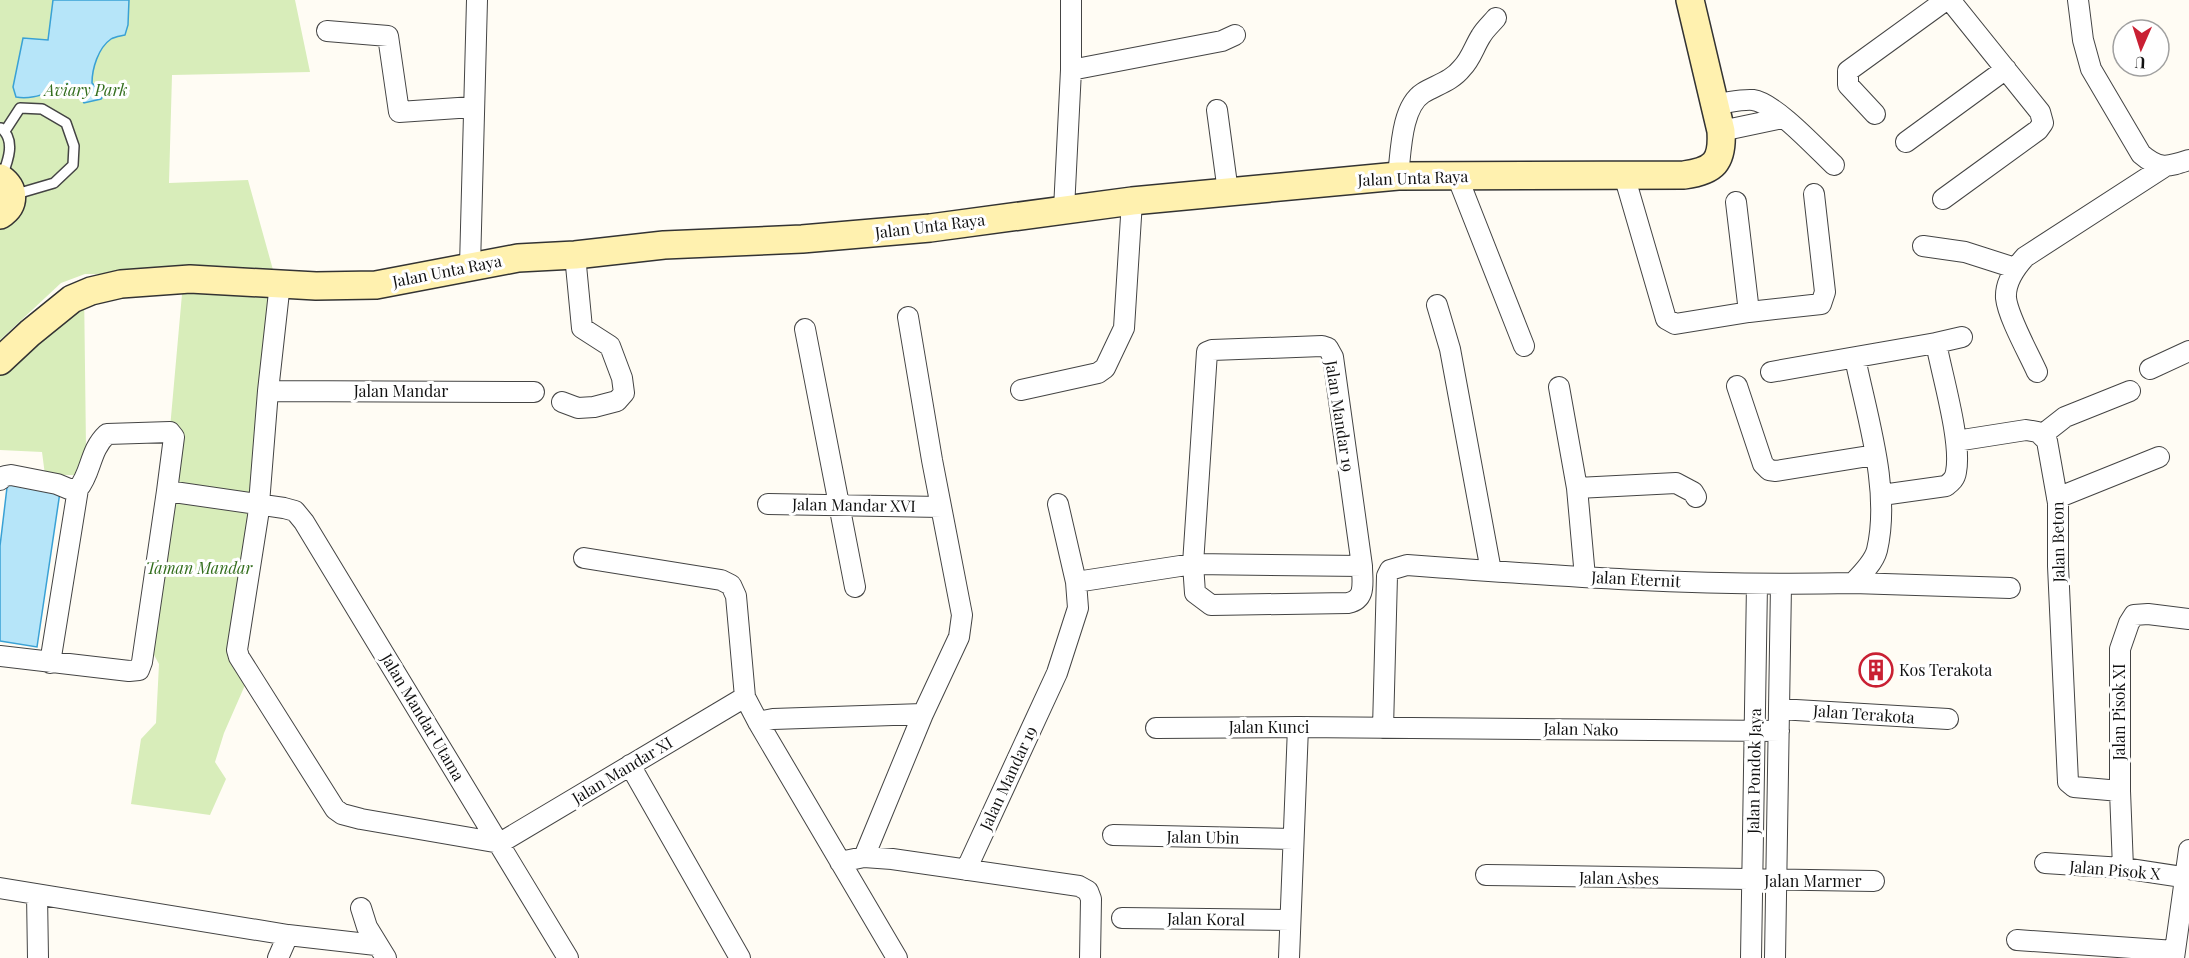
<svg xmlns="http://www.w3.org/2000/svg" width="2189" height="958" viewBox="0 0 2189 958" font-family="'Playfair Display',serif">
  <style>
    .green { fill: #d8edba }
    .water { fill: #b6e5f9; stroke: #39a1d5; stroke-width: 1.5 }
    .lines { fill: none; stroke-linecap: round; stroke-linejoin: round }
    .lane-casing { stroke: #444; stroke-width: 12 }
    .street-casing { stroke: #444; stroke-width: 22 }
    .secondary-casing { stroke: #333; stroke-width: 30 }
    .lane { stroke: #fff; stroke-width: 9 }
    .street { stroke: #fff; stroke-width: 20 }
    .secondary { stroke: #fff1af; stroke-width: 27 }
    .labels { text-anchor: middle; stroke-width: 6; stroke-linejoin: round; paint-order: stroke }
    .park-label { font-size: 16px; font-style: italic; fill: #326d1c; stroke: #fff }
    .street-label { font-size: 16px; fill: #111; stroke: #fff }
    .poi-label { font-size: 16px; fill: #111; stroke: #fff; text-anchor: start }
  </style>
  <rect width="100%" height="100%" fill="#fffcf4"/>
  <!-- green -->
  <path class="green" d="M0 0H295L310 72 172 75 169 183 248 180 275 277 85 274 61 283 0 340Z
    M276 280 253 499 165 484 183 283Z
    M84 287 86 448 78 475H45L42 452 0 450V365Z
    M164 487 253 501 233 651 249 676 224 733 215 762 226 779 210 815 131 804 141 739 156 723 159 664 144 637Z"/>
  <!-- water -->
  <path class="water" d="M53 0H129L128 25 125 35C121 36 114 37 111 39 98 48 92 69 92 83L104 95 101 99 84 103 74 86C54 88 36 101 16 97L13 87 23 38 48 40Z
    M8 479 60 492 37 647 0 641V546Z"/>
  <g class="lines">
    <defs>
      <path id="lane" d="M1 128C16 140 8 161 2 176
        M5 131 20 108 42 109 66 123 74 146 73 165 54 183 13 195"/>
      <path id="street" d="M2078 0 2083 40 2091 69 2141 154C2159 170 2168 167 2189 160
        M327 31 388 36 399 112 473 107
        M1071 70 1222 41 1235 35
        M1715 104C1727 103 1741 99 1753 100 1775 103 1817 149 1834 165
        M1217 110 1228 192
        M1875 114 1848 85V71L1946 0
        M1721 131 1783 118
        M1906 142 2006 69
        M1624 175 1666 319 1675 324 1749 312 1821 304 1825 292 1814 194
        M1398 176C1401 152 1401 107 1423 93 1436 85 1452 81 1462 68 1471 59 1474 47 1481 36 1485 29 1491 24 1496 18
        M1457 176 1524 346
        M1943 199 2038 130 2043 123 2040 112 1950 0
        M1736 202 1749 312
        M1064 209 1071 70V0
        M1923 246 1965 252 2015 268
        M470 266 477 0
        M280 283 268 391 258 516 237 650 239 657 335 809 342 814 361 819 500 843 745 697
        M1437 305 1450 349 1491 571
        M908 317 932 460 962 615 959 637 923 714
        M805 329 855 587
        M1322 346 1328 348 1333 357 1362 566C1362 582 1367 599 1348 603L1211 605 1195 593 1193 564 1207 352 1212 350Z
        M2150 369 2189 351
        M1771 372 1936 343
        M2037 372C2029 354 2008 317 2006 298 2005 282 2015 268 2025 257L2164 167
        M1737 386 1763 464 1769 470 1776 471 1875 455
        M1559 387 1577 488 1585 577
        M1021 390 1098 373 1105 368 1124 328 1132 201
        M268 391 534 392
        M562 402 578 408 594 407 617 401 624 393 622 378 610 346 582 328 575 255
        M2042 435 2065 417 2130 391
        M1956 441 2026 430 2038 432 2047 441 2058 503V566L2068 782 2074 787 2120 791
        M0 480 5 476 11 475 57 484 69 489H78
        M1577 488 1676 483 1693 492 1696 497
        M1882 495 1946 486C1951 482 1955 479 1956 472 1962 442 1942 375 1936 343L1962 337
        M2057 498 2159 457
        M768 504 941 507
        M1058 504 1076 582
        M584 558 721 580 731 585 736 596 745 697 758 722 897 958
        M1853 583 2010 588
        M0 656 129 671 139 670 142 662 167 491 284 508 295 511 304 522 568 958
        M50 663 78 489C92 472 89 451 107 434L170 432 174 437 167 491
        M1779 709 1948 719
        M758 722 773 719 923 714 864 857 840 862
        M1156 728 1298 727 1779 731
        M1383 728 1387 576 1390 570 1407 565C1555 576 1704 587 1853 583 1862 574 1874 562 1877 550 1891 490 1867 417 1855 358
        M630 765 740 958
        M1113 835 1293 839
        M864 857 892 859 1079 886 1088 891 1091 899 1090 958
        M2045 863 2123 868 2189 878
        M2123 868 2120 791V649L2129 623 2134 615 2148 614 2189 619
        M966 870 1057 673 1078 608 1076 582 1193 564 1362 566
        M1486 875 1874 881
        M0 888 288 935 376 945
        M37 894 38 958
        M361 908 367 927 386 958
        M1122 918 1290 920
        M2017 940 2175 951
        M278 958 288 935
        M1289 958 1298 727
        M1751 958 1757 584
        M1775 958 1781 585
        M2174 958 2189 850"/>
      <path id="secondary" d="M0 178C15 188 16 205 0 215
        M0 361 30 333 72 299 91 291 121 284 190 279 316 286 376 285 518 258 575 255 664 245 802 239 930 228 1132 201 1398 176 1684 175C1714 171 1723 162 1721 131L1690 0"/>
    </defs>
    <!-- lane casing -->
    <use href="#lane" class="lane-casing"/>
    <!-- street casing -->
    <use href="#street" class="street-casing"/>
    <!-- secondary casing -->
    <use href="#secondary" class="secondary-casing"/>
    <!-- lane -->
    <use href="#lane" class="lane"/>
    <!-- street -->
    <use href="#street" class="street"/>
    <!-- secondary -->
    <use href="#secondary" class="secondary"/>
  </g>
  <!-- icons -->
  <defs>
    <symbol id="building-ring" viewBox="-11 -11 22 22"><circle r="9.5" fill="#fff" stroke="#c92033" stroke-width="1.5"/><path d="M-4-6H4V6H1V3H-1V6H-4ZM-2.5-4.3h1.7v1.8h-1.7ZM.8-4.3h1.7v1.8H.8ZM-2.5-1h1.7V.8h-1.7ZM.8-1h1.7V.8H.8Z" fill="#c92033"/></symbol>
  </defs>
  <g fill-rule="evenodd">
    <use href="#building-ring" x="1857" y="651" width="38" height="38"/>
  </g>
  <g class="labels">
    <!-- park labels -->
    <g class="park-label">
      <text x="86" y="96">Aviary Park</text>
      <text x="199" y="574">Taman Mandar</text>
    </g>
    <!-- street labels -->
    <g class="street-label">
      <text transform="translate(1413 178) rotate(-2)" y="6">Jalan Unta Raya</text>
      <text transform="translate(930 226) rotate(-7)" y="6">Jalan Unta Raya</text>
      <text transform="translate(447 271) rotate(-11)" y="6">Jalan Unta Raya</text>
      <text x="401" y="397">Jalan Mandar</text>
      <text transform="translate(1340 416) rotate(81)" y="6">Jalan Mandar 19</text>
      <text transform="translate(854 505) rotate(1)" y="6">Jalan Mandar XVI</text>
      <text transform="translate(2058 542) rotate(-91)" y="6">Jalan Beton</text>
      <text transform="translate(1636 579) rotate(3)" y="6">Jalan Eternit</text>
      <text transform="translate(2119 712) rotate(-90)" y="6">Jalan Pisok XI</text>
      <text transform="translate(1864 714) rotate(4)" y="6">Jalan Terakota</text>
      <text transform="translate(423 717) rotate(59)" y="6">Jalan Mandar Utama</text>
      <text x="1269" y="733">Jalan Kunci</text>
      <text transform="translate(1581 729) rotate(1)" y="6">Jalan Nako</text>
      <text transform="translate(622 770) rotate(-31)" y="6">Jalan Mandar XI</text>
      <text transform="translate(1754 771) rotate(-89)" y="6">Jalan Pondok Jaya</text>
      <text transform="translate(1008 778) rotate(-65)" y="6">Jalan Mandar 19</text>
      <text transform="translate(1203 837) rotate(1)" y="6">Jalan Ubin</text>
      <text transform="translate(2115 870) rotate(5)" y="6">Jalan Pisok X</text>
      <text transform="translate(1619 878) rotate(1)" y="6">Jalan Asbes</text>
      <text x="1813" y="887">Jalan Marmer</text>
      <text transform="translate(1206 919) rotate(1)" y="6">Jalan Koral</text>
    </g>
    <!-- poi labels -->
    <g class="poi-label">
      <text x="1899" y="676">Kos Terakota</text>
    </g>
  </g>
  <!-- north arrow -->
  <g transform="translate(2141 48) rotate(183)"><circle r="28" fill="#ffffff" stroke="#a0a0a0" stroke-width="1.5"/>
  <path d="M0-4.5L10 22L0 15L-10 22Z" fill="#c92033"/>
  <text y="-9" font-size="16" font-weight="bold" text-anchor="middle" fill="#111111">U</text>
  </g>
</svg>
